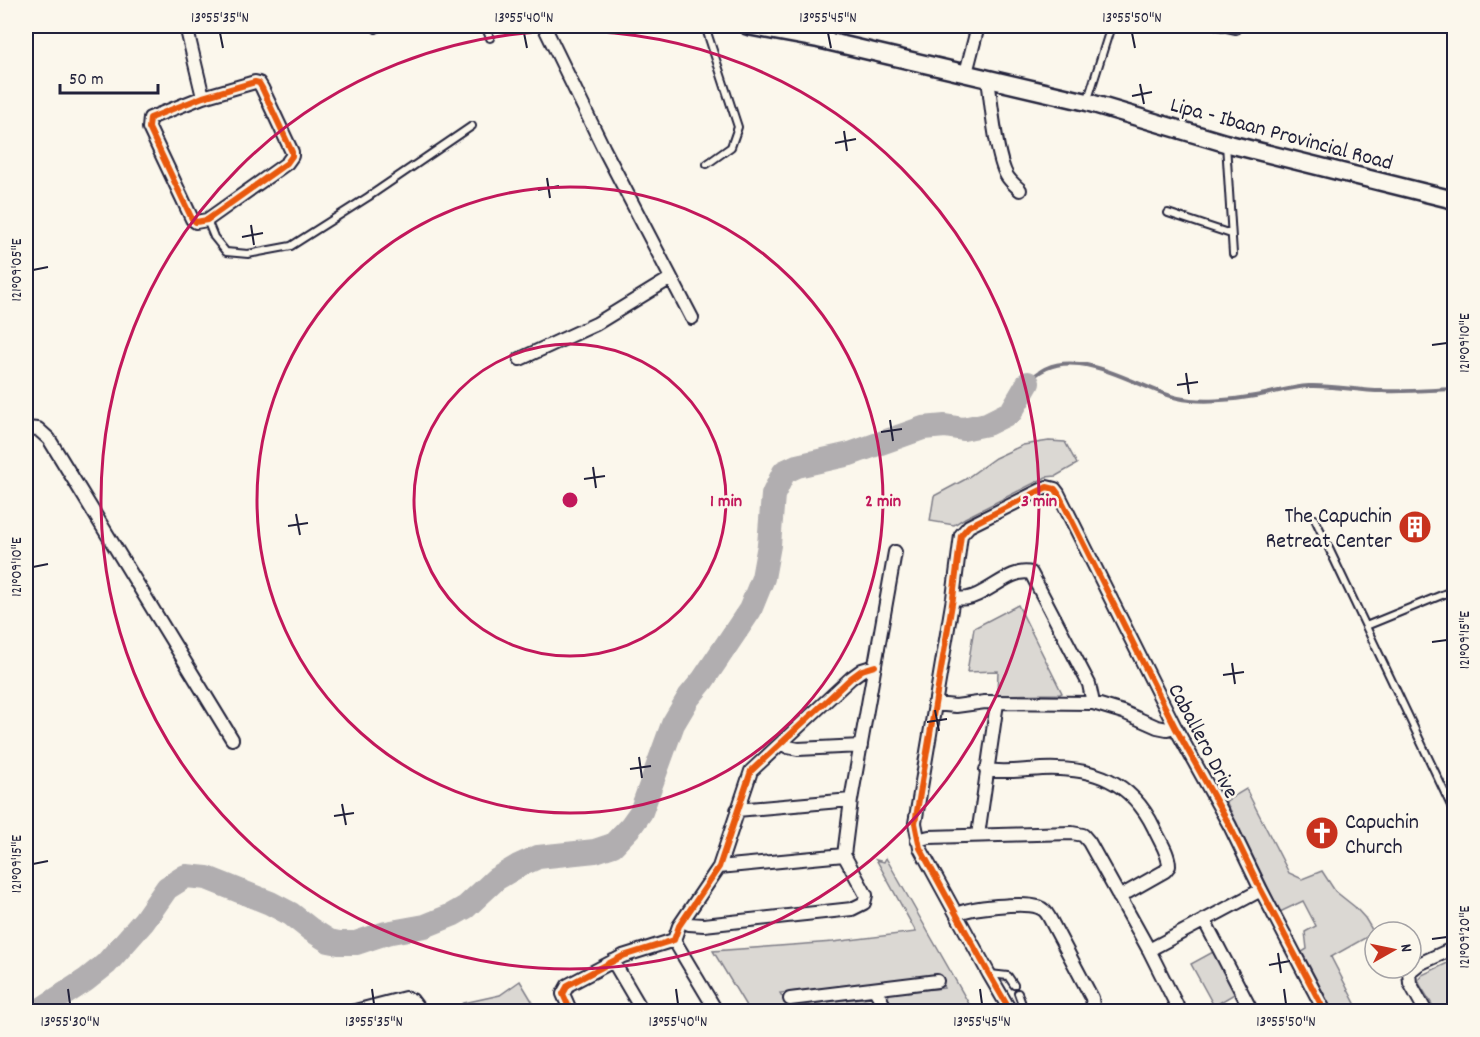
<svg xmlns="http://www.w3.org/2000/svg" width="1480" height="1037" viewBox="0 0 1480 1037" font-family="Dekko,sans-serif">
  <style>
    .green { fill: #dbd8d3; stroke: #7e7d87; stroke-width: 1.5 }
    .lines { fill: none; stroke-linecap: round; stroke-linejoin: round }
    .stream { stroke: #787681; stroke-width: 4 }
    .river { stroke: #b1aeb0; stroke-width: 24 }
    .lane-casing { stroke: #22223b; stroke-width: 10 }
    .street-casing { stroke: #22223b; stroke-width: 16 }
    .secondary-casing { stroke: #22223b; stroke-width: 21 }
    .lane { stroke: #fbf7ec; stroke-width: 6 }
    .street { stroke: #fbf7ec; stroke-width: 12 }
    .secondary { stroke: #fbf7ec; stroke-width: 16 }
    .cycleway-casing { stroke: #fbf7ec; stroke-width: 10 }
    .cycleway { stroke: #e8590c; stroke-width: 6 }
    .ticks { fill: none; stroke: #22223b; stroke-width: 2 }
    .ring { fill: none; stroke: #c2185b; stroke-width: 3 }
    .labels { text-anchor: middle; stroke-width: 5; stroke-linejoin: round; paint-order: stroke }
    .street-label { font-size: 22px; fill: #22223b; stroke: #fbf7ec }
    .poi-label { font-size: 22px; fill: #22223b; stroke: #fbf7ec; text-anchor: end }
    .centre { fill: #c2185b; stroke: #fbf7ec; stroke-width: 3 }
    .ring-label { font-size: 18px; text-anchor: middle; font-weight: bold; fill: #c2185b; stroke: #fbf7ec; stroke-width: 5; stroke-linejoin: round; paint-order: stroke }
    .neatline { fill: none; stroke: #22223b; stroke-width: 2 }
    .ticks-label { font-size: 15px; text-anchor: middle; fill: #22223b }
  </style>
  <rect width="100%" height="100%" fill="#fbf7ec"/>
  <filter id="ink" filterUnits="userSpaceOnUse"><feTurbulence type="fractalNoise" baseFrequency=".0167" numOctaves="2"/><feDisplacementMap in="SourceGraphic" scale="12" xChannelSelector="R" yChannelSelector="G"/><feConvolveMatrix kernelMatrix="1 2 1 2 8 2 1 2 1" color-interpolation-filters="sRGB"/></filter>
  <g filter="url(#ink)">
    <!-- green -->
    <path class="green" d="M1049 441 1065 442 1077 464 1056 476 1046 477 965 518 954 525 930 521 934 496 964 480 995 458 1023 445Z
      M1018 605 1062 693 1060 694 997 695 998 671 967 672 974 628Z
      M1246 789 1289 873 1302 879 1322 871 1335 891 1355 907 1365 918 1374 933 1331 957 1359 1011H1333L1302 952 1307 949 1305 932 1316 926 1303 901 1280 912 1226 801Z
      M886 858 973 1011H895L888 1000 889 993 944 988 938 975 780 993 788 1006 861 998 867 1000 876 1011H749L713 951 833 942 916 932 877 861 876 860 884 862Z
      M1213 952 1236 993 1214 1006 1191 964Z
      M1454 960V1004L1436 1011 1420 985 1419 979 1422 975Z
      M520 981 538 1011H447L464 1003 500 995Z"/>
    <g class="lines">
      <!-- stream -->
      <path class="stream" d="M1028 383C1065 336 1134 387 1178 398 1199 403 1234 400 1255 396 1274 393 1290 387 1309 386 1333 385 1358 391 1382 391 1406 392 1430 390 1454 389"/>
      <!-- river -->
      <path class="river" d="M37 1012 86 980 106 964 144 921 167 888 186 876 207 878 270 903 291 914 310 929 329 941 339 943H356L386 933 425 926 452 915 466 907 496 879 518 866 538 857 595 851 613 845 631 826 641 812 673 724 689 697 703 680 750 610 763 578 769 545 773 495 784 472 797 466 850 454 923 428 945 426 963 429 987 424 1011 412 1028 383"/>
      <defs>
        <path id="lane" d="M375 26 376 29
          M485 26 490 38
          M705 26 738 127 731 147 707 164
          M1218 26 1236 30
          M1088 99 1111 26
          M1226 144 1233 254
          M1168 213 1231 234
          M207 220 214 237 226 252 248 254 291 246 368 197 472 126
          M1315 519 1454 812
          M1366 626 1454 590
          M990 974 1008 976 1014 985
          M1018 1012 1022 1004 1018 993"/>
        <path id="street" d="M186 26 203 97
          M544 26 604 149 692 318
          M1447 26 1454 30
          M966 73 978 26
          M988 78C991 102 996 157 1007 176 1010 181 1016 186 1020 190
          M255 82 259 83 262 88 292 152V156L287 163 207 220 196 222 192 219 149 128 150 118 203 97Z
          M520 359 596 324 671 278
          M26 428 38 429 49 439 232 739
          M953 598C958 598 963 599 968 598 987 595 1012 567 1031 573L1089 684 1093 703
          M934 704 956 706 985 702 1093 703 1123 712 1157 727 1167 729 1175 727
          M781 743 788 747 798 749 861 746
          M986 770C1005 773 1023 770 1042 769 1092 767 1131 780 1154 828 1159 840 1169 853 1169 866L1165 871 1119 897
          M737 810 851 800
          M978 835 997 703
          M917 840 929 837 1072 833 1083 835 1089 842 1149 950 1180 1012
          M719 867 844 855
          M957 914C970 907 1024 902 1038 907 1044 909 1046 912 1049 917L1092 998 1093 1006 1089 1012
          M1204 920 1252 1012
          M683 921 689 924 704 925 852 909 864 903 866 895 844 855 851 800 895 552
          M674 940 717 1012
          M1149 950 1261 890
          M613 961 643 1012
          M875 990 888 1012
          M790 999 937 981
          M351 1012 405 998 412 1000 421 1012
          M571 1012 563 994 568 985 623 956 674 940 679 926 719 867 751 771 851 678 862 670 875 666
          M1011 1012 989 974 920 848 915 823 953 598 961 535 969 526 1047 487 1055 489 1058 493 1175 727 1230 826 1261 890 1325 1012
          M1426 1012 1410 983 1409 972 1419 964 1454 948"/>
        <path id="secondary" d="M748 26 818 39 1087 102 1225 143 1454 200"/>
      </defs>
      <!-- lane casing -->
      <use href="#lane" class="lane-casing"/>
      <!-- street casing -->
      <use href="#street" class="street-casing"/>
      <!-- secondary casing -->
      <use href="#secondary" class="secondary-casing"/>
      <!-- lane -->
      <use href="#lane" class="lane"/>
      <!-- street -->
      <use href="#street" class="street"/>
      <!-- secondary -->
      <use href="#secondary" class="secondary"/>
      <defs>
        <path id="cycleway" d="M255 82 259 83 262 88 292 152V156L287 163 207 220 196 222 192 219 149 128 150 118 203 97Z
          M571 1012 563 994 568 985 623 956 674 940 679 926 719 867 751 771 851 678 862 670 875 666
          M1011 1012 989 974 920 848 915 823 953 598 961 535 969 526 1047 487 1055 489 1058 493 1175 727 1230 826 1261 890 1325 1012"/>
      </defs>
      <!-- cycleway casing -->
      <use href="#cycleway" class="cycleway-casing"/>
      <!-- cycleway -->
      <use href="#cycleway" class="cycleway"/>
    </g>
  </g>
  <!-- ticks -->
  <path class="ticks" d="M220 33 223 48M524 33 527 48M828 33 831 48M1132 33 1135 48M1140 84 1144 104M1132 96 1152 92M844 131 847 151M835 143 856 139M547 178 550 198M538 190 559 186M251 225 254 245M242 237 263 233M33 270 48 267M1432 345 1447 343M1186 373 1189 394M1177 385 1198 382M890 420 893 441M881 432 902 429M593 467 596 488M584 479 605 476M296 514 300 535M288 526 308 523M33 567 48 564M1432 642 1447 640M1232 663 1235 684M1223 675 1244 672M935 710 939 731M927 722 947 719M639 757 642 778M630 769 651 766M342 804 346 825M334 816 354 813M33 864 48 861M1432 939 1447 937M1278 953 1281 973M1269 965 1290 961M68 989 70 1004M372 989 374 1004M676 989 678 1004M980 989 982 1004M1284 989 1286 1004"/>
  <!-- distance rings -->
  <g class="ring">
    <circle cx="570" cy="500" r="156"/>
    <circle cx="570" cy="500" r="313"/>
    <circle cx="570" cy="500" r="469"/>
  </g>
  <!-- icons -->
  <defs>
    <symbol id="building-disc" viewBox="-11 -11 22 22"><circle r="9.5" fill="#c8321e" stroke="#fbf7ec"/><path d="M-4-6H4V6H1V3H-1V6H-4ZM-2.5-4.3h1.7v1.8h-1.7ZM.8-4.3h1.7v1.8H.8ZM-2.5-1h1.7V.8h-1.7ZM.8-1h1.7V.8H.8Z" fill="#fff"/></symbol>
    <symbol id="church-disc" viewBox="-11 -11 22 22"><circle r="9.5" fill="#c8321e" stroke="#fbf7ec"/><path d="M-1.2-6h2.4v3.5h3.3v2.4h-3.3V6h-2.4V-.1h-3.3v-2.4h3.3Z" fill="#fff"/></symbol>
  </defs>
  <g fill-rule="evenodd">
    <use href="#building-disc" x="1396" y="508" width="38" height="38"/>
    <use href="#church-disc" x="1303" y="814" width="38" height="38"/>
  </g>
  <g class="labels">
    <!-- street labels -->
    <g class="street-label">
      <text transform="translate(1282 132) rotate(15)" y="8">Lipa - Ibaan Provincial Road</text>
      <text transform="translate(1205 740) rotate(62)" y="8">Caballero Drive</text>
    </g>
    <!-- poi labels -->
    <g class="poi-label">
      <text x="1392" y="522">The Capuchin<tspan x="1392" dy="25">Retreat Center</tspan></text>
      <text x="1345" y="828" text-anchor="start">Capuchin<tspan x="1345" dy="25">Church</tspan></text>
    </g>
  </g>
  <circle cx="570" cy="500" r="9" class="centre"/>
  <g class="ring-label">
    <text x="726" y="506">1 min</text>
    <text x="883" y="506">2 min</text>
    <text x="1039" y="506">3 min</text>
  </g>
  <!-- margin -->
  <rect width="1480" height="1037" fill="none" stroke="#fbf7ec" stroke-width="66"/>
  <!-- north arrow -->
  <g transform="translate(1393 950) rotate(81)"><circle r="28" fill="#fbf7ec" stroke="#a4a2a5" stroke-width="1.5"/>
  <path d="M0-4.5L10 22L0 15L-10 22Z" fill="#c8321e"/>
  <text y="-9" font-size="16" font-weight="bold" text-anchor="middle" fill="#22223b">N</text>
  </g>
  <!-- scale -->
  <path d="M60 84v9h98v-9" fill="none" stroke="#22223b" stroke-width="3"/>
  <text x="69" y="84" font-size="18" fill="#22223b" stroke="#fbf7ec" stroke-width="4.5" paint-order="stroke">50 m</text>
  <rect x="33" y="33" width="1414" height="971" class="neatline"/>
  <g class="ticks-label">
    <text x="220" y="22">13°55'35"N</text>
    <text x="524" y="22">13°55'40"N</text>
    <text x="828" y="22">13°55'45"N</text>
    <text x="1132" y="22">13°55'50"N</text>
    <text transform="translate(16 270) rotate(-90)" y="5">121°09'05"E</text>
    <text transform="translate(1464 343) rotate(-90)" y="5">121°09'10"E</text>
    <text transform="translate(16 567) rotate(-90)" y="5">121°09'10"E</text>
    <text transform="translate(1464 640) rotate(-90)" y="5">121°09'15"E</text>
    <text transform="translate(16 864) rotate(-90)" y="5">121°09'15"E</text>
    <text transform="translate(1464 937) rotate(-90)" y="5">121°09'20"E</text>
    <text x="70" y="1026">13°55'30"N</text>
    <text x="374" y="1026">13°55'35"N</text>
    <text x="678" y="1026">13°55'40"N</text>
    <text x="982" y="1026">13°55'45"N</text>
    <text x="1286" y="1026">13°55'50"N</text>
  </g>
</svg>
